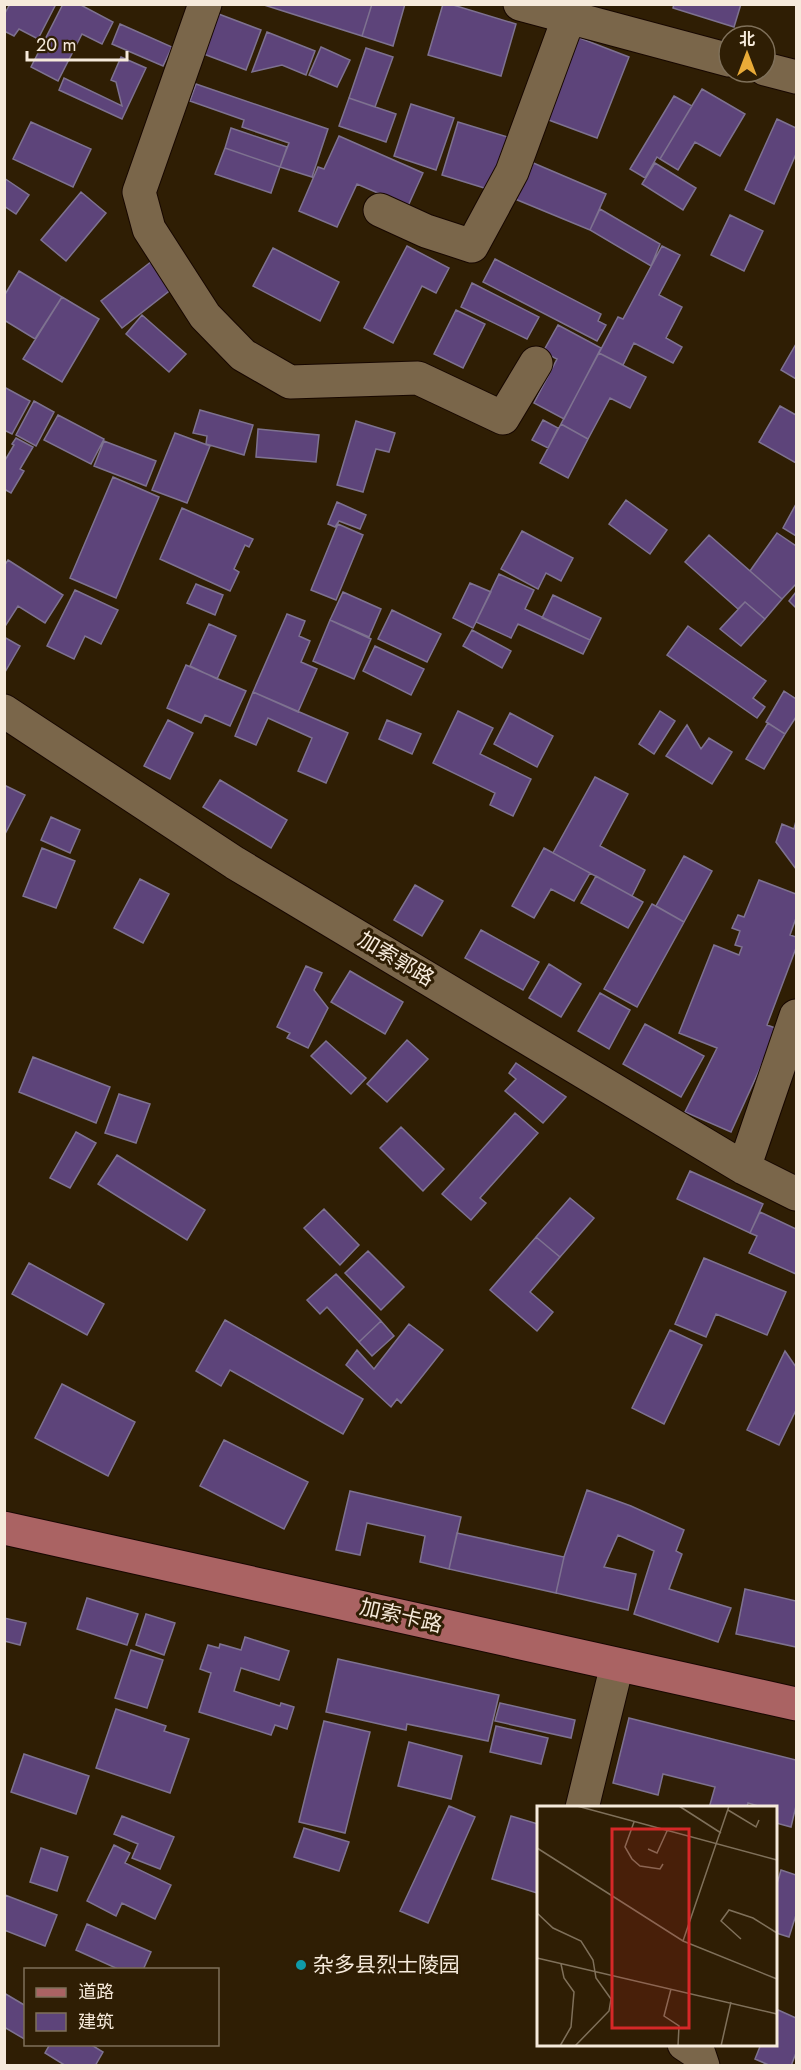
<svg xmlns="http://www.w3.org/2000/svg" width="801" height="2070" viewBox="0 0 801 2070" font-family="Jost,'Noto Sans SC',sans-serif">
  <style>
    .building { fill: #5d447a; stroke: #7e7290; stroke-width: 1.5 }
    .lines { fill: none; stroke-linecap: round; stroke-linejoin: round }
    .minor-casing { stroke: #170700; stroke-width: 35 }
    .major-casing { stroke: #170700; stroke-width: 35 }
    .minor { stroke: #7a664a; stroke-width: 33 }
    .major { stroke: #aa6363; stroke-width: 33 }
    .culture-dot { fill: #0f9aa8; stroke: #2f1e04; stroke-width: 2 }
    .labels { text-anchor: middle; stroke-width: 6; stroke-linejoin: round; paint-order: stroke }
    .street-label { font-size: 21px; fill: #f6eadb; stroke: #2f1e04 }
    .poi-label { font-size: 21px; fill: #f6eadb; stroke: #2f1e04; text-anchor: start }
    .inset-road { fill: none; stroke: #7f705a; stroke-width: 1.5 }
    .view { fill: #d62828; fill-opacity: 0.15; stroke: #d62828; stroke-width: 3 }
    .inset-edge { fill: none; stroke: #f6eadb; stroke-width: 3 }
  </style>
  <rect width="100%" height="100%" fill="#2f1e04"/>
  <!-- building -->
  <path class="building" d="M10 4H56L38 39 19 29 14 36 4 31V15Z
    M63 4H79L113 22 102 44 82 34 58 81 31 67Z
    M261 4H372L362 36Z
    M372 4H405L393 46 362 36Z
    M443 4H450L516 24 501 76 428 55Z
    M674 4H741L734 27 673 8Z
    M216 13 261 30 246 70 201 53Z
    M120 24 172 47 163 66 112 44Z
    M267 32 315 51 306 75 282 65 252 72Z
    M577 37 629 57 597 138 546 119Z
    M321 47 350 60 337 87 309 75Z
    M366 48 393 57 375 107 349 98Z
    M121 57 146 68 122 119 59 90 64 78 122 106 116 82 111 80Z
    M196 84 328 129 312 177 280 167 289 143 242 127 244 120 190 101Z
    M702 89 745 114 720 156 695 142 678 170 660 159Z
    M674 96 692 106 660 159 657 157 645 178 630 169Z
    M349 98 396 114 386 142 339 126Z
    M411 104 454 118 436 170 394 156Z
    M777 119 796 128V154L774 204 745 190Z
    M31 122 91 149 73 187 13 159Z
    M458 122 511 138 494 191 442 175Z
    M231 128 287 147 280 167 225 148Z
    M339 136 423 173 408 206 357 184 337 227 299 211 318 167 324 169Z
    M225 148 280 167 271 193 215 174Z
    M531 162 606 194 590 230 515 199Z
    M655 163 696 188 683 210 642 184Z
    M4 178 29 195 16 214 4 206Z
    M81 192 106 213 66 261 41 240Z
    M600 209 660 244 651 266 590 230Z
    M730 215 763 231 744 271 711 255Z
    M407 246 449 268 436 293 422 286 393 343 364 328Z
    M662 246 680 255 659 295 682 307 666 338 682 347 673 363 634 343 623 365 599 353 618 317 623 319Z
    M273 248 339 282 320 321 253 286Z
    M495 259 601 314 598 321 606 325 597 341 483 282Z
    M152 261 173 288 122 328 101 301Z
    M19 271 62 297 35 339 4 320V296Z
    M472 283 539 317 527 339 461 307Z
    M62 297 99 319 62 382 23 359Z
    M456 310 485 324 463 368 434 354Z
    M142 315 186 354 169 372 126 334Z
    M558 325 601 348 564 419 534 403 557 359 543 352Z
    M796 344V379L781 370Z
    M599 353 646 377 630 408 610 398 588 439 561 424Z
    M4 387 30 401 12 434 4 430Z
    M34 401 54 412 36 446 16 435Z
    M780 406 796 415V463L759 442Z
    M200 410 253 425 244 455 206 444 207 436 193 433Z
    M58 415 104 439 91 464 44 440Z
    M543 420 558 428 548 448 532 440Z
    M356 421 395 433 389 452 376 449 363 492 337 485Z
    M561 424 588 439 568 478 540 463Z
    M258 429 319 435 316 462 256 457Z
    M175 433 210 446 187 503 152 490Z
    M16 438 33 447 20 469 24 471 11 493 4 489V462L14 445 12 444Z
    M104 441 156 461 146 486 94 466Z
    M113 477 159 497 116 598 70 578Z
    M626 500 667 530 650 554 609 524Z
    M337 502 366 515 360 529 339 521 335 527 328 524Z
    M796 504V536L783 528Z
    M182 508 253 539 249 547 245 545 234 569 239 572 230 591 160 559Z
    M338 524 363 535 336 600 311 590Z
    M522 531 573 558 561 581 546 573 538 589 501 569Z
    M777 533 796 546V584L782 599 750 571Z
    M709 535 782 599 765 619 745 602 738 609 685 562Z
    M8 560 63 595 45 623 18 606 4 628V566Z
    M499 574 534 590 525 609 590 640 583 654 518 624 511 638 476 622Z
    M470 583 491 592 473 628 453 618Z
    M196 584 223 595 215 615 187 603Z
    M75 590 118 610 101 644 85 636 74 659 47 646Z
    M343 592 381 609 369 637 330 620Z
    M796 592V608L789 601Z
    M553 595 601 618 590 640 542 618Z
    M745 602 765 619 741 646 720 629Z
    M392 610 441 634 427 662 378 639Z
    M287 614 305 621 299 636 310 641 301 662 317 669 298 712 253 692Z
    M330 620 371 639 354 679 313 661Z
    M209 624 236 636 217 679 190 666Z
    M688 626 766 681 753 698 765 707 757 718 667 655Z
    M472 630 511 651 502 668 463 646Z
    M4 637 20 646 5 672H4Z
    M375 646 424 669 411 695 363 671Z
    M186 665 246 691 230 726 205 715 201 723 167 708Z
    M784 691 796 699V717L785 734 766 722Z
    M253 692 348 733 326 783 298 771 312 738 268 718 256 745 235 736Z
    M458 711 493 728 480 754 531 779 513 816 490 805 495 793 433 763Z
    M660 711 675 721 654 754 639 744Z
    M510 713 553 736 537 767 494 744Z
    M168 720 193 733 170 779 144 766Z
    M387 720 421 734 412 754 379 739Z
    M768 723 785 734 764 769 746 759Z
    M687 725 701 749 709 738 732 752 712 784 666 756Z
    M595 777 628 794 600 846 645 870 632 896 553 853Z
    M220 780 287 820 271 848 203 807Z
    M4 785 25 795 4 836Z
    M51 817 80 830 70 853 41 840Z
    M796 821V869L776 842 782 824 794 829Z
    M42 848 75 861 56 908 23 896Z
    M544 848 590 873 574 901 551 889 534 918 512 906Z
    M684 856 712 871 684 922 656 906Z
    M596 876 643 902 628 928 581 903Z
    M140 879 169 894 143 943 114 928Z
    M759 880 796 894V918L790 935 796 937V948L767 1025 778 1029 731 1132 685 1112 717 1048 679 1033 714 945 739 955 742 947 735 945 740 931 732 928 738 915 744 917Z
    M415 885 443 901 422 936 394 920Z
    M652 904 684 922 637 1007 604 989Z
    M481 930 539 962 523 990 465 958Z
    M549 964 581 984 561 1017 529 998Z
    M306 966 322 973 314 990 328 1008 308 1048 287 1038 290 1033 277 1027Z
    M350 971 403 1002 385 1034 331 1002Z
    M600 993 630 1010 609 1049 578 1031Z
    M645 1024 704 1056 681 1097 623 1064Z
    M407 1040 428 1059 387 1102 367 1084Z
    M326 1041 366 1078 351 1094 311 1056Z
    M33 1057 110 1087 96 1123 19 1092Z
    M516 1063 566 1097 543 1123 505 1091 516 1079 509 1073Z
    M119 1094 150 1104 136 1143 105 1133Z
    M515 1113 538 1133 480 1198 486 1203 471 1220 442 1194Z
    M401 1127 444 1169 423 1191 380 1148Z
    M76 1132 96 1143 70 1188 50 1178Z
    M117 1155 205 1210 187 1240 98 1184Z
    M690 1171 763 1204 750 1233 677 1199Z
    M570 1198 594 1218 560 1257 536 1237Z
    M324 1209 359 1245 340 1265 304 1228Z
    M760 1212 796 1229V1274L749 1253 757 1236 750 1233Z
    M536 1237 560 1257 530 1292 553 1312 537 1331 490 1290Z
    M368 1251 404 1287 381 1310 345 1273Z
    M704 1258 786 1292 767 1335 716 1314 706 1337 675 1324Z
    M29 1263 104 1304 87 1335 12 1294Z
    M336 1274 381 1321 359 1342 327 1307 320 1314 307 1300Z
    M225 1320 363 1399 343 1434 230 1370 221 1386 196 1371Z
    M381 1321 394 1336 372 1356 359 1342Z
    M409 1324 443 1350 401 1403 397 1399 391 1407 346 1365 357 1350 374 1369Z
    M670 1330 702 1345 664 1424 632 1408Z
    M785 1351 796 1367V1410L779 1445 747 1430Z
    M62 1384 135 1422 108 1476 35 1438Z
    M224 1440 308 1482 284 1529 200 1486Z
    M587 1490 631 1506 684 1530 676 1551 682 1554 669 1589 731 1608 718 1642 634 1614 654 1551 618 1535 604 1567 636 1574 628 1610 556 1593 564 1557Z
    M350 1491 461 1517 449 1569 420 1562 425 1536 367 1523 360 1555 336 1550Z
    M457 1533 564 1557 556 1593 449 1569Z
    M745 1589 796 1601V1647L736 1634Z
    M87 1598 138 1614 127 1645 77 1629Z
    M146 1614 175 1623 164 1655 136 1645Z
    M4 1618 26 1623 20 1645 4 1641Z
    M245 1637 289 1651 279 1680 241 1668 234 1691 280 1706 281 1703 294 1707 287 1729 275 1725 271 1735 199 1712 211 1673 200 1669 208 1645 219 1648 220 1644 241 1650Z
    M131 1650 163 1660 147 1708 115 1698Z
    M338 1659 499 1695 488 1741 407 1724 406 1730 326 1712Z
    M500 1703 575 1720 571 1738 495 1721Z
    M116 1709 166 1726 164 1731 189 1739 170 1793 96 1768Z
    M629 1718 796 1760V1806L791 1827 776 1823V1808H765L748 1803 747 1808H709L715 1787 663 1774 658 1795 613 1783Z
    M324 1721 370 1732 345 1833 299 1822Z
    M496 1726 548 1738 541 1764 490 1752Z
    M409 1742 462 1756 451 1799 398 1786Z
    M24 1754 89 1776 76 1814 11 1792Z
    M449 1806 475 1817 428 1923 400 1911Z
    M122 1816 174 1837 160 1869 132 1858 138 1844 114 1834Z
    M511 1816 538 1824 537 1893 492 1879Z
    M304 1828 349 1842 339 1871 294 1857Z
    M114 1845 130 1853 125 1863 171 1885 155 1919 122 1903 116 1916 87 1901Z
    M41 1848 68 1857 57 1891 30 1882Z
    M781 1870 796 1875V1915L789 1937 776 1933V1887Z
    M5 1895 57 1915 45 1946 4 1930Z
    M87 1924 151 1952 143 1970H115L116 1968 76 1950Z
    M4 1993 26 2006V2040L4 2027Z
    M776 2009 796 2018V2053L791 2066H771L755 2059 761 2044H776Z
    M50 2044H90L103 2052 95 2066H66L45 2053Z"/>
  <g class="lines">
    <defs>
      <path id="minor" d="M205 4 139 192 149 229 205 316 243 355 290 382 418 378 503 418 536 363
        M520 4 729 60
        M765 69 796 77
        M380 210 426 231 472 246 512 172 569 17
        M4 711 235 863 744 1168 796 1194
        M744 1168 796 1016
        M582 1808 617 1665
        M684 2044 699 2054 703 2066"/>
      <path id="major" d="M4 1528 796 1704"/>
    </defs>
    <!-- minor casing -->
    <use href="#minor" class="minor-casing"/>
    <!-- major casing -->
    <use href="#major" class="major-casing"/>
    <!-- minor -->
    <use href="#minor" class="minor"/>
    <!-- major -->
    <use href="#major" class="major"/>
  </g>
  <!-- markers -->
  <circle class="culture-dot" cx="301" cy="1965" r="6"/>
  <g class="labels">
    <!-- street labels -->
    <g class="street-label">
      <text transform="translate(396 959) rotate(31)" y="7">加索郭路</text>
      <text transform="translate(401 1616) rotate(13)" y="7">加索卡路</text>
    </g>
    <!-- poi labels -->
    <g class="poi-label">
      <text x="313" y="1972">杂多县烈士陵园</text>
    </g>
  </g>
  <!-- overview -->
  <g transform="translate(537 1806)">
    <rect width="240" height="240" fill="#2f1e04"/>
    <path class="inset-road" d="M40 0 240 54M142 0 184 27M191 4 219 21 222 14M97 16 88 41 95 53 103 60 123 63 126 58M0 42 146 135 240 173M111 43 120 47 130 25M0 107 16 122 44 135 56 154 59 172 74 193 72 205 38 240M204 133 184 115 192 104 216 112 240 127M146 135 192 0M0 152 240 208M134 183 127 210 142 220 141 240M23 240 34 221 37 186 27 172 24 158M184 240 194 196"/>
    <path class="view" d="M75 23H152V222H75Z"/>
    <rect width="240" height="240" class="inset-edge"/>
  </g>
  <!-- border -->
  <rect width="801" height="2070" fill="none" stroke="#f6eadb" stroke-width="12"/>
  <!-- legend -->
  <rect x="24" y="1968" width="195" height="78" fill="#2f1e04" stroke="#7f705a" stroke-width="1.5"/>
  <rect x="36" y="1988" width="30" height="9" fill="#aa6363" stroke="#7f705a" stroke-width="1.5"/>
  <text x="78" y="1998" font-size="18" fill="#f6eadb">道路</text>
  <rect x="36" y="2013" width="30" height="18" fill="#5d447a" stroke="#7f705a" stroke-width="1.5"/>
  <text x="78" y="2028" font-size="18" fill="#f6eadb">建筑</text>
  <!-- north arrow -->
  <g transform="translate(747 54)"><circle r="28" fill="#2f1e04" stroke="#7f705a" stroke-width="1.5"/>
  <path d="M0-4.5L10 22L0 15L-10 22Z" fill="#e9ab38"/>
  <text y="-9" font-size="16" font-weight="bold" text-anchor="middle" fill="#f6eadb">北</text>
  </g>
  <!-- scale -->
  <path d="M27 51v9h100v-9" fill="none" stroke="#f6eadb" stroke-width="3"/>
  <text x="36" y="51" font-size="18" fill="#f6eadb" stroke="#2f1e04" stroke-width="4.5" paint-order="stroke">20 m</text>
</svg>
